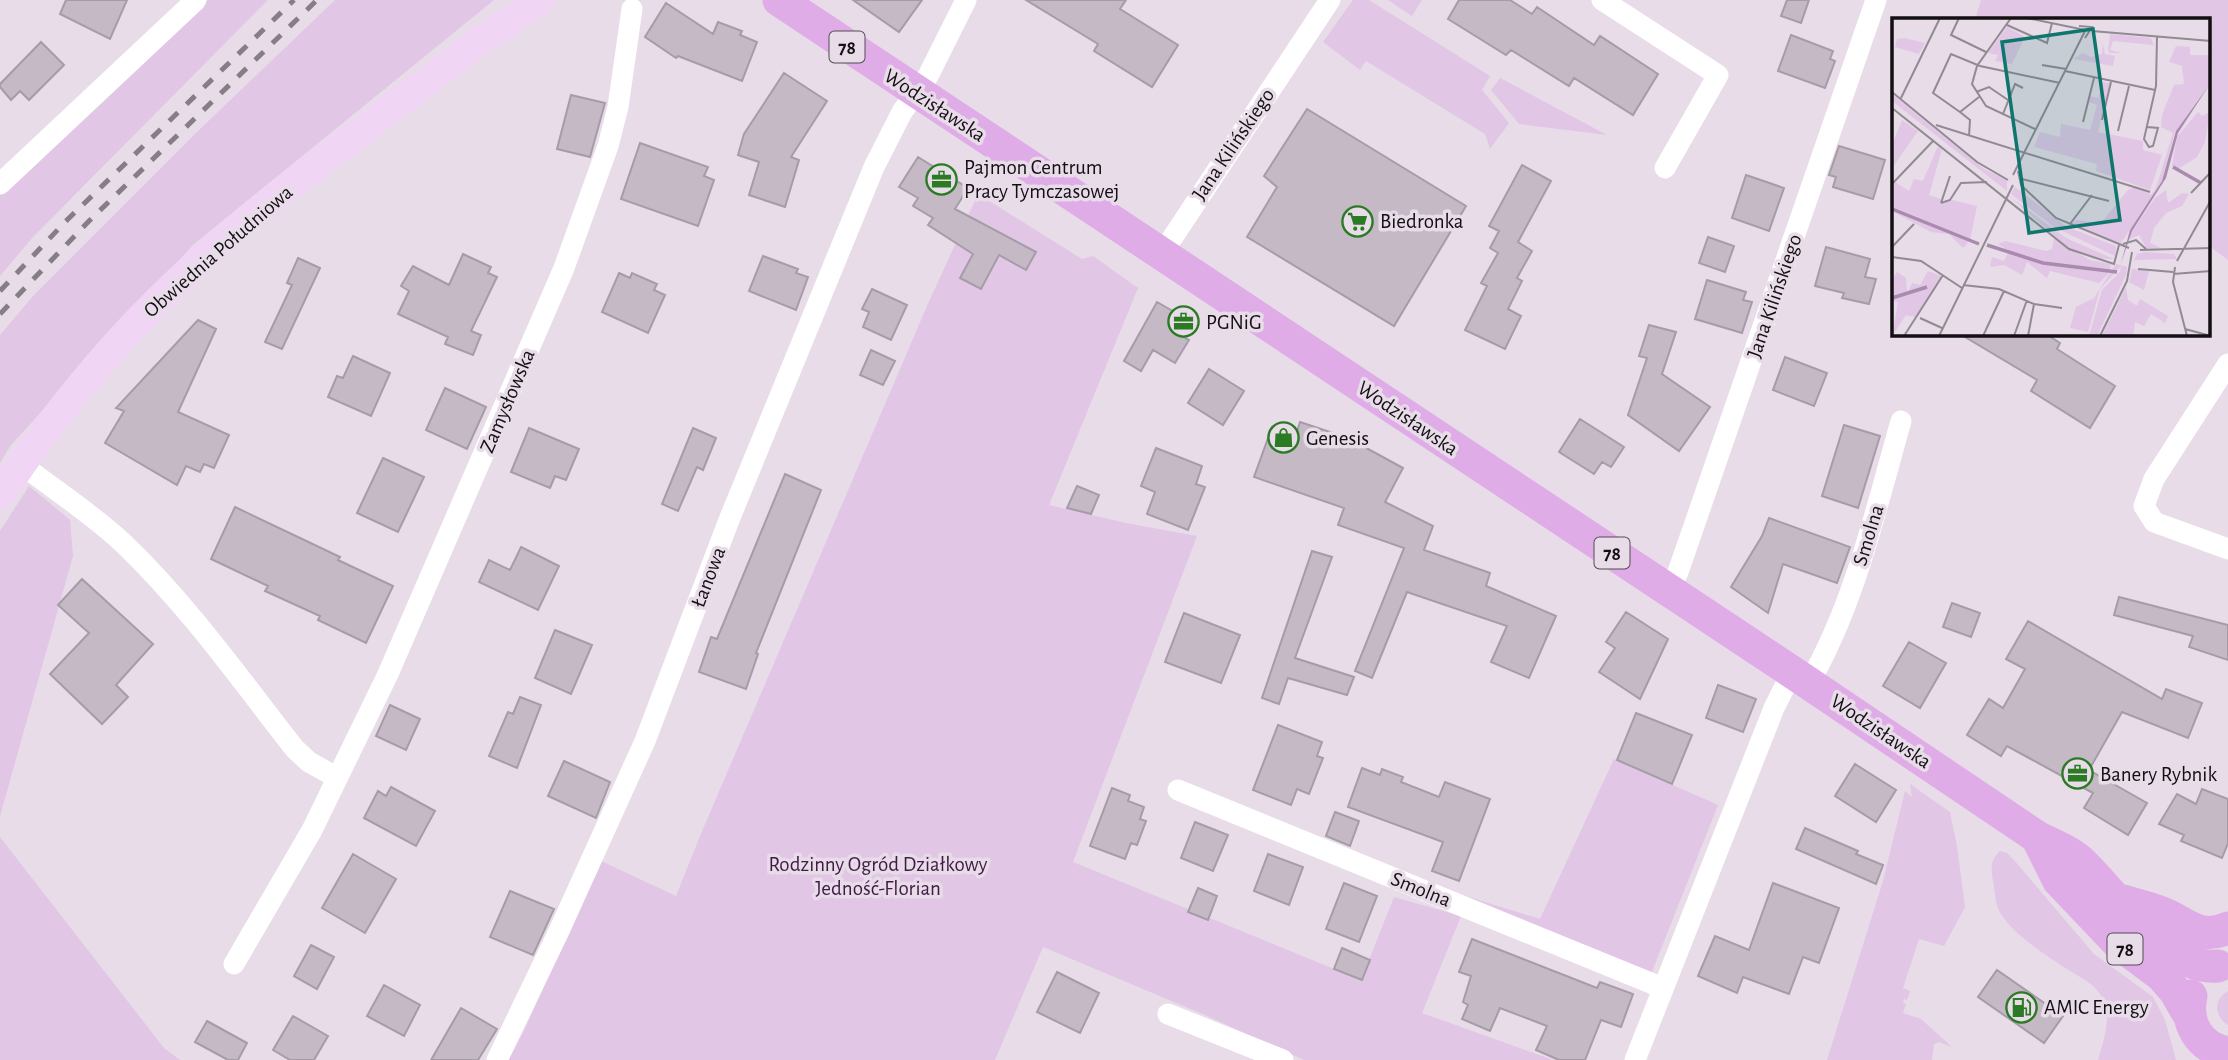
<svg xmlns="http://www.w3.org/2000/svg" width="2228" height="1060" viewBox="0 0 2228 1060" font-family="'Alegreya Sans',sans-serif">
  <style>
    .green { fill: #e1c6e5 }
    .building { fill: #c4b9c5; stroke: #a69ca8; stroke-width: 2 }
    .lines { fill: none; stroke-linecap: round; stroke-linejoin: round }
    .minor { stroke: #fff; stroke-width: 21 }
    .secondary { stroke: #f0d6f4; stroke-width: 30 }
    .primary { stroke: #e0ace8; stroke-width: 33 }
    .rail { stroke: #867e86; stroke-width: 5; stroke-dasharray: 12 12; stroke-linecap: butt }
    .labels { text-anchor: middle; stroke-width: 7; stroke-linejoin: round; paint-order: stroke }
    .shield { fill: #e7dce8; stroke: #534c53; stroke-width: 2 }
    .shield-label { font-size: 19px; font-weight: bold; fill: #130f13 }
    .street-label { font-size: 21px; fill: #130f13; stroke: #e7dce8 }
    .poi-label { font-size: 21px; fill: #130f13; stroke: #e7dce8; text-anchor: start }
    .park-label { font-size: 21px; fill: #421a48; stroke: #e7dce8 }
    .inset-river { fill: none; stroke: #aa8baf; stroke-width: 3.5 }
    .inset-road { fill: none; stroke: #928a93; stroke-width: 2 }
    .view { fill: #0f766e; fill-opacity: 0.15; stroke: #0f766e; stroke-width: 3.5 }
    .inset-edge { fill: none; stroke: #130f13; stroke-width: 3.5 }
  </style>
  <rect width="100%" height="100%" fill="#e7dce8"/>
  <!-- green -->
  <path class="green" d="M208 0H268L33 237 0 276V192Z
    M335 0H494L194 244 11 445 0 463V335L34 295 197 132Z
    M1353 0H1369L1490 76 1482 90 1509 123 1490 149 1485 134 1366 61 1360 70 1323 42Z
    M1388 0H1422L1412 16Z
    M1981 0H2228V260L2209 246V19H1975Z
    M1500 78 1607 135 1519 124 1491 90Z
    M978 194 1082 259 1093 256 1138 288 1049 505 1126 523 1197 536 1073 862 1361 980 1394 897 1461 916 1422 1013 1553 1060H1304L1205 1015 1043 947 995 1060H508L523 1033 601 861 676 896 700 836 927 306Z
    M29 486 70 520 73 556 0 816V531Z
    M1614 759 1718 805 1651 974 1544 932 1462 895 1540 919Z
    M1910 784 1950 812 1957 846 1965 907 1944 946 1919 939 1903 988 1910 991 1907 1000 1904 999 1903 1003 1906 1004 1903 1013 1921 1019 1952 1047 1939 1042 1934 1044 1932 1060H1827L1883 881 1905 791 1912 797Z
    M0 837 164 1048 180 1060H0Z
    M2000 851 2007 853 2014 860 2094 954 2153 997 2165 1020 2176 1060H2098C2106 1032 2116 1006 2091 984 2065 967 2009 936 1998 908 1995 900 1995 890 1993 881 1991 869 1990 860 2000 851Z
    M2228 991V1025C2214 1016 2213 1000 2228 991Z"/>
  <!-- building -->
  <path class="building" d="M66 0H127L110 39 60 14Z
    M853 0H922L899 32Z
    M1026 0H1126L1120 9 1178 45 1152 87 1094 51 1098 44Z
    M1459 0H1510L1532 14 1537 7 1594 45 1600 36 1658 74 1633 115 1574 78 1569 86 1511 50 1506 55 1448 19Z
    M1787 0H1809L1801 23 1781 16Z
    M666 3 713 34 718 22 742 31 740 35 757 42 742 81 678 56 676 58 645 37Z
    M1791 35 1833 51 1830 59 1835 61 1825 88 1778 71Z
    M41 42 64 65 29 100 20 91 11 100 0 87V84Z
    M784 73 827 101 791 157 799 160 785 207 749 195 759 162 738 155 744 134Z
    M571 95 605 103 590 157 557 149Z
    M1307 109 1466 206 1394 326 1247 237 1277 187 1264 176Z
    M640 143 708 167 704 176 714 180 698 226 621 199Z
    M1839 146 1885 160 1873 199 1833 187 1836 177 1829 175Z
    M918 157 968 188 955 209 1036 252 1026 270 999 255 981 289 960 278 973 254 928 225 933 218 913 206 918 198 899 187Z
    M1522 165 1551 181 1518 242 1532 251 1517 278 1522 281 1508 309 1521 316 1505 349 1465 330 1487 286 1481 283 1498 253 1490 248 1499 231 1489 226Z
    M1746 175 1784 188 1769 231 1732 218Z
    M1708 237 1734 246 1725 272 1699 263Z
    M1826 247 1870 259 1865 277 1876 279 1869 304 1842 298 1844 293 1815 286Z
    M463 254 491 267 488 273 497 277 471 331 481 335 473 355 445 344 448 337 398 314 409 291 401 286 413 266 449 285Z
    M763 256 798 269 796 273 808 277 796 310 749 291Z
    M298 258 320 268 282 349 265 342 292 285 287 283Z
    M619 273 630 278 632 273 657 284 654 290 665 295 648 333 602 312Z
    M1707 280 1746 292 1743 300 1752 302 1742 333 1695 319Z
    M872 289 907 305 891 340 863 327 869 312 862 309Z
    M1157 302 1192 322 1183 337 1189 340 1175 363 1153 350 1141 371 1124 361Z
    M198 320 216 329 178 412 229 435 214 468 204 464 200 472 186 466 177 485 105 443 124 411 116 408Z
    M1649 325 1676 332 1662 374 1710 407 1679 451 1628 415 1647 358 1639 356Z
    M1960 334H2046L2060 343 2057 349 2115 386 2090 428 2031 391 2037 380Z
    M871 350 895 361 883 385 860 375Z
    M353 356 390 373 371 416 328 397 337 376 343 378Z
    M1785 357 1827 373 1814 406 1773 390Z
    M1209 369 1244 391 1223 425 1188 403Z
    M445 388 486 407 467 449 426 430Z
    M1580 419 1624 447 1611 467 1602 462 1594 474 1559 452Z
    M1300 422 1348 438 1403 468 1385 502 1433 526 1424 550 1490 573 1486 586 1556 616 1529 678 1491 662 1507 626 1407 592 1372 678 1355 671 1404 548 1338 525 1344 508 1254 477 1272 427 1296 435Z
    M1844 425 1880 436 1858 508 1822 496Z
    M529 428 579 449 566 480 555 476 550 488 511 472Z
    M693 428 716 438 703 470 697 467 678 511 662 504Z
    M1156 448 1202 466 1196 484 1205 487 1188 530 1147 514 1155 492 1141 486Z
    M383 458 424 477 398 532 357 513Z
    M785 474 821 490 756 653 758 654 746 689 699 672 711 637 717 639Z
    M1077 486 1099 495 1091 514 1067 508Z
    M235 507 340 557 338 560 393 586 366 643 318 620 320 616 265 591 268 586 211 559Z
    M1769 518 1850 547 1837 583 1783 564 1768 613 1731 587 1762 536Z
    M521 547 559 566 538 610 479 582 489 560 510 570Z
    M1312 551 1332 557 1295 658 1354 677 1347 695 1288 678 1279 704 1262 698Z
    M82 579 153 644 116 685 128 697 102 724 50 674 89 633 58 605Z
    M2119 597 2228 625V660L2189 647 2193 636 2114 615Z
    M1952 603 1980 613 1971 637 1943 627Z
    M1626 612 1668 639 1640 699 1599 672 1615 648 1606 642Z
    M1184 613 1240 635 1221 683 1165 662Z
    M2028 621 2162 699 2166 689 2202 703 2188 738 2122 712 2089 770 2147 803 2128 835 2084 808 2093 793 2007 746 2001 756 1967 735 1989 699 2003 708 2025 669 2006 659Z
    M555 630 592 645 571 694 535 678Z
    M1909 642 1946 663 1920 708 1883 686Z
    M1718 685 1756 699 1743 732 1706 718Z
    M520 697 541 705 517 768 489 756 508 712 513 714Z
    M390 705 420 719 406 750 376 736Z
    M1636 713 1692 735 1672 784 1617 760Z
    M1278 725 1322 742 1317 756 1323 758 1309 794 1297 789 1291 805 1253 790Z
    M564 761 610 782 596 818 548 796Z
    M1855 764 1896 790 1876 822 1835 796Z
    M1362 768 1380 775 1382 769 1403 777 1401 782 1439 797 1445 782 1490 799 1459 881 1432 871 1443 842 1348 807Z
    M391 787 435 811 416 846 364 818 378 791 386 796Z
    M1112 788 1130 795 1128 801 1144 807 1140 819 1146 821 1137 845 1131 843 1125 859 1090 846Z
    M2202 789 2228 799V843L2222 858 2181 841 2184 835 2159 824 2177 794 2196 804Z
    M1335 812 1359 821 1350 846 1326 836Z
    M1195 822 1228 835 1213 871 1181 858Z
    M1805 828 1858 851 1856 854 1883 865 1876 884 1796 849Z
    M353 854 396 879 365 933 322 908Z
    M1268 854 1303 867 1289 905 1254 891Z
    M1344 883 1377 896 1359 942 1326 929Z
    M1773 883 1839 908 1819 963 1803 957 1789 994 1743 977 1737 993 1698 976 1715 936 1749 950Z
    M1198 888 1217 896 1208 920 1188 912Z
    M510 891 554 909 533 955 490 937Z
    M1472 939 1597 988 1600 982 1633 994 1621 1027 1601 1020 1585 1060H1559L1536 1050 1547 1026 1500 1008 1490 1031 1462 1019 1468 1005 1463 1002 1471 976 1459 972Z
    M311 945 334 957 317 989 294 976Z
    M1342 948 1370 960 1362 980 1334 969Z
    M1997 970 2063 1016 2044 1043 1978 997Z
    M1057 972 1099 993 1080 1033 1037 1012Z
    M384 985 420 1005 404 1036 367 1016Z
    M461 1008 497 1029 478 1060H431Z
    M293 1016 328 1036 314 1060H290L273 1050Z
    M207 1021 247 1043 238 1060H228L195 1042Z"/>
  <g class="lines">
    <!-- minor -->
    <path class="minor" d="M1602 0 1718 75 1665 168
      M0 184 196 0
      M1161 255 1330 0
      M2228 364 2154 479 2144 506 2154 522 2228 549
      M21 464C55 490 92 514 123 543 188 605 240 679 295 749L309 762 336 777
      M1669 591 1678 572 1876 0
      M1809 683C1855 603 1876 509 1901 421
      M1178 790 1663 988
      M234 964 312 830 388 674 564 268 608 146 618 107 632 9
      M1168 1014 1283 1060
      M497 1060 559 931 645 741 729 520 874 167 902 112 928 76 966 0
      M1635 1060 1774 708 1792 672"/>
    <!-- secondary -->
    <path class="secondary" d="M0 495C54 415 113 341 184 276 273 193 374 123 470 48 492 30 518 18 540 0"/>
    <!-- primary -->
    <path class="primary" d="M779 0 1792 672 2037 837C2050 844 2068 850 2079 860 2115 893 2165 971 2218 966
      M2037 837 2059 881 2118 943 2161 975 2175 991 2189 1015
      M2123 901C2138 906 2156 909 2171 917 2191 928 2204 939 2228 928
      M2191 996C2185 1023 2199 1048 2228 1053"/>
    <!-- rail -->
    <path class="rail" d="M0 291 65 222 294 0
      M0 314 89 221 317 0"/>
  </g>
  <!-- icons -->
  <defs>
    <symbol id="office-ring" viewBox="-11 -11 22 22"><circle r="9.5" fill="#e7dce8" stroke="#2b7a24" stroke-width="1.5"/><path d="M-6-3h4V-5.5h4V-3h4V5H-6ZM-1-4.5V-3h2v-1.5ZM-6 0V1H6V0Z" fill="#2b7a24"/></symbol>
    <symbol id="supermarket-ring" viewBox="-11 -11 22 22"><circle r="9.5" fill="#e7dce8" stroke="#2b7a24" stroke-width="1.5"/><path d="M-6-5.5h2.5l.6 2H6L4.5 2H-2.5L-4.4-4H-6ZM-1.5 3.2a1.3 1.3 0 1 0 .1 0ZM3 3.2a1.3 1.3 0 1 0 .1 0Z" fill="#2b7a24"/></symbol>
    <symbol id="shop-ring" viewBox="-11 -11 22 22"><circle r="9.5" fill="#e7dce8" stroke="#2b7a24" stroke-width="1.5"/><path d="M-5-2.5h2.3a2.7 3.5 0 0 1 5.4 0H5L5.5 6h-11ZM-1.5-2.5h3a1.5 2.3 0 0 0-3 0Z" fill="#2b7a24"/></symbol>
    <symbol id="fuel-ring" viewBox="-11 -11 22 22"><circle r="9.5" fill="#e7dce8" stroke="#2b7a24" stroke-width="1.5"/><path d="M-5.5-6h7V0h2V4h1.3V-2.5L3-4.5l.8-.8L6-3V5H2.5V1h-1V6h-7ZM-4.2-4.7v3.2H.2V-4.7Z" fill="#2b7a24"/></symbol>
  </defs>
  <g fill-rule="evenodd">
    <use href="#office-ring" x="924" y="162" width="35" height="35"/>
    <use href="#supermarket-ring" x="1340" y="204" width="35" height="35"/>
    <use href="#office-ring" x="1166" y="304" width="35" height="35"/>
    <use href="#shop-ring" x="1266" y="420" width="35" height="35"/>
    <use href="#office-ring" x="2060" y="756" width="35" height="35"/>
    <use href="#fuel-ring" x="2004" y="990" width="35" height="35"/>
  </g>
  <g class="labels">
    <!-- shield labels -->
    <g class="shield">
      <rect x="829.5" y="31.5" width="35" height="31" rx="5"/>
      <rect x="1594.5" y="537.5" width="35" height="31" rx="5"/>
      <rect x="2107.5" y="933.5" width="35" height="31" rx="5"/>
    </g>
    <g class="shield-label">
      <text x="847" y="54">78</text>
      <text x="1612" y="560">78</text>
      <text x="2125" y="956">78</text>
    </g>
    <!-- street labels -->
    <g class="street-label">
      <text transform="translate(935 105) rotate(33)" y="7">Wodzisławska</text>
      <text transform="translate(1233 144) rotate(-56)" y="7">Jana Kilińskiego</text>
      <text transform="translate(218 251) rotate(-41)" y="7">Obwiednia Południowa</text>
      <text transform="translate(1774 296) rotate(-71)" y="7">Jana Kilińskiego</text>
      <text transform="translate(507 401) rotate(-67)" y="7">Zamysłowska</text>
      <text transform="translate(1408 418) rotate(34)" y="7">Wodzisławska</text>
      <text transform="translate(1868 535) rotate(-73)" y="7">Smolna</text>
      <text transform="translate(708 577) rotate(-69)" y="7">Łanowa</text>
      <text transform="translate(1881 731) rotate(34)" y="7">Wodzisławska</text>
      <text transform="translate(1421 889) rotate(22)" y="7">Smolna</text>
    </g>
    <!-- poi labels -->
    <g class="poi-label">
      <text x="964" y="174">Pajmon Centrum<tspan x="964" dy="24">Pracy Tymczasowej</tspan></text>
      <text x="1380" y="228">Biedronka</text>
      <text x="1206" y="329">PGNiG</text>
      <text x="1306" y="445">Genesis</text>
      <text x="2100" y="781">Banery Rybnik</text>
      <text x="2044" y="1014">AMIC Energy</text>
    </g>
    <!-- park labels -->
    <g class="park-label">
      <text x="878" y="871">Rodzinny Ogród Działkowy<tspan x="878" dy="24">Jedność-Florian</tspan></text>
    </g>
  </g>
  <!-- overview -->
  <g transform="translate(1892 18)">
    <rect width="318" height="318" fill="#e7dce8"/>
    <path d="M115 9 133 19 120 46 103 43 106 37 96 35ZM218 16 259 20 262 27 221 23 218 32 229 35H219L216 33ZM12 20 33 25 27 36 3 29 5 21ZM211 26 213 36 223 38 221 48 181 41 191 35 199 39 210 36ZM284 28 298 29V37H318V66L283 114 270 163 229 225 178 207 184 202 209 205 236 172 244 169 259 177 264 170 281 115 269 109 270 97 282 67 292 66 290 48 277 44ZM210 64 218 65 206 114 251 123V132L270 137 258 172 204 153 205 146 142 129 148 114 168 119 169 106 198 112 205 87 197 84 198 78 207 80ZM0 76 92 151 115 162V173L0 83ZM306 94 310 98 318 94 313 124 305 139 286 151 280 148 285 119ZM10 102 26 113 0 150V127ZM46 128 50 131 37 177 49 181V186L60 182 85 188 78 222 71 230 57 216 39 214 0 193V162L17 173 22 161 31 163ZM123 169 175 209 224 228 223 238 162 209 119 176ZM274 172 276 185 290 175 297 176 290 188 274 195 262 210 258 225 271 231H255L247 217 237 221 240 213 263 180ZM117 178 174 220 222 241H201L175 229ZM162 221 198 242 219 246 217 255 207 265 158 253 155 260 135 244 130 257 112 247 98 249 100 239 112 243 117 233 106 226 113 223 154 233 160 231ZM254 234 282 236 285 241 242 242 245 236ZM224 246 235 249 234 257 205 318H197L210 272 228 254 229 248 208 271 196 314 178 310 184 289 202 280ZM240 251 257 253 252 272 237 264ZM36 253 49 258 23 299 14 297 0 318 6 284 0 283V262L5 254 14 260 15 276 20 265 28 267ZM234 269 236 282 245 288 248 281 276 298 273 305 259 296 252 308 243 304 241 318H210Z" fill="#e1c6e5"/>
    <path d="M318 66 286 115 274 160 240 213 229 245 238 212 270 163 284 113Z" fill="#aa8baf"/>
    <path class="inset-river" d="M281 149 309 165M0 191 87 226M95 227 151 245 225 254M0 280 35 269"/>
    <path class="inset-road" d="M67 0 59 17 94 34M119 0 85 48 80 66 94 88 143 111M135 0 193 12M115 7 155 25 160 5M187 8 200 9 193 20M200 13 319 23M150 47 174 51M173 53 263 72M0 74 85 144 116 162M84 74 97 69 116 82M87 79 68 94 41 75 59 36 88 48 168 65M9 80 48 0M0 90 177 231 222 246 227 227M68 94 78 102 77 118M111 96 123 66 131 70M210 102 219 64M191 104 202 60M44 107 258 174M255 109 266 110 261 128 257 129 252 121 264 68 265 18M226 113 237 68M126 153 129 167 164 200 237 230M121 157 193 13M130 161 217 183M0 166 42 122M299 175 319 154M49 185 58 182 69 165 95 164M49 185 58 158M178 206 200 177M231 226 244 222 254 231M0 229 22 206M248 232 319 230M0 239 29 243 70 270M285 243 319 182M283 249 281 264 295 318M246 251 281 254M281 256 319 253M71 267 107 271 142 286 170 290M28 300 50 310M293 311 319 318M12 318 51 257M47 318 121 167M91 318 112 273M122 318 135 282M136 318 142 286M208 318 235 263 240 234"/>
    <path class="view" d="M201 11 228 202 137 215 110 24Z"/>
    <rect width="318" height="318" class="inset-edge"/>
  </g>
</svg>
